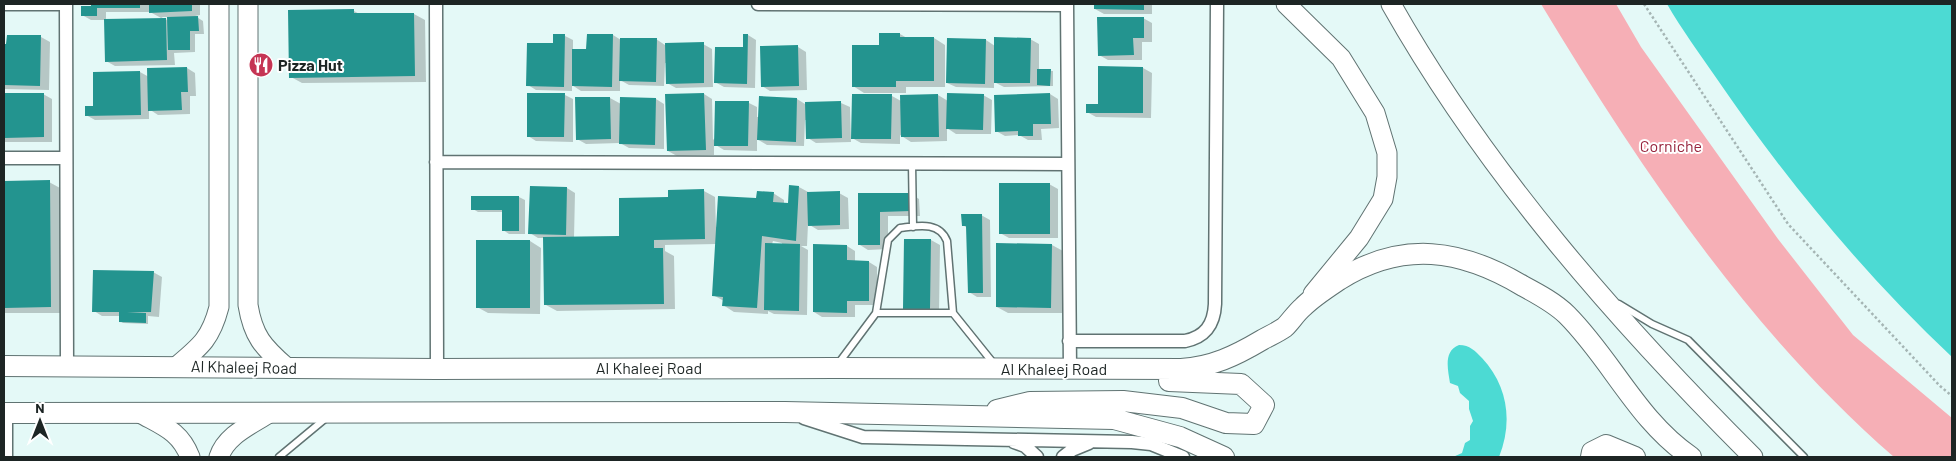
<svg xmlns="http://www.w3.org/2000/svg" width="1956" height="461" viewBox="0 0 1956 461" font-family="Barlow,sans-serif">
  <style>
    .green { fill: #f6afb6 }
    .water { fill: #4cdad3 }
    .shadow { fill: #0003; fill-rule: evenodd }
    .building { fill: #23948f }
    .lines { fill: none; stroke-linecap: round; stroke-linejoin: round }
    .lane-casing { stroke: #607372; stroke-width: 9 }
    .street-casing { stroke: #607372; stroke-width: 15 }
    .secondary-casing { stroke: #607372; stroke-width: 21 }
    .primary-casing { stroke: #607372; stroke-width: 22 }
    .path { stroke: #a5b5b4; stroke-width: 2.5; stroke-dasharray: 2.5 2.5; stroke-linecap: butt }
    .lane { stroke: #fff; stroke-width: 6 }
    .street { stroke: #fff; stroke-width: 12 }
    .secondary { stroke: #fff; stroke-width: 19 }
    .primary { stroke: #fff; stroke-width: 20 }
    .labels { text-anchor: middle; stroke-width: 4; stroke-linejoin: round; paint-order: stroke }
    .poi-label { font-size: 16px; font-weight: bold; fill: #1d2524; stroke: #fff; text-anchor: start }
    .park-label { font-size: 16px; fill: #97243d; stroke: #fff }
    .street-label { font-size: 16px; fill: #1d2524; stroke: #fff }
  </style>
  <rect width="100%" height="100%" fill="#e4f9f7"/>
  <!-- green -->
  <path class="green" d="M1541 4H1616L1641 47 1778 239 1853 335 1952 418V457H1894C1748 330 1641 169 1541 4Z"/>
  <!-- water -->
  <path class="water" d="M1667 4H1952V357C1864 274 1786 180 1717 79 1700 54 1682 30 1667 4Z
    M1459 345C1470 345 1475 351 1482 358 1508 386 1513 422 1499 457H1453L1462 453 1465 443 1470 440V426L1473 421 1469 409V401L1460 393 1458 386 1450 383C1448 370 1443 351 1459 345Z"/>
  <!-- shadow -->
  <path class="shadow" d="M92 4H200V15L195 16 203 21 204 34H195V52L174 53 175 65 115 66 106 61 105 20H91L82 15 92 8ZM106 12H150L163 19 106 21ZM161 17H169V21Z
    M1095 4H1152V14H1104L1095 9Z
    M354 11 361 15 414 14 425 20 426 82 302 83 291 77Z
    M1143 18 1152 23V42H1142V60H1108L1099 55Z
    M900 34 907 38H934L945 45V87H906V93H864L853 86 880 46Z
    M613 35 621 40 656 39 665 45 703 44 712 49 713 87 676 88 667 83V63H665L664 86 629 85 620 80V91H581L572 85V91L536 90 528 85 554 45 565 36 573 40V50H588Z
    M748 35 756 40 755 88 724 87 715 82 744 49Z
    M8 36 41 37 50 42 49 90 4 89V46H8Z
    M1030 39 1039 44V70L1053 71V86L1004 87 994 82V88L956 87 947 83 986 40 995 46Z
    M798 47 806 52 807 90 770 91 762 86Z
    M187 68 195 73 196 96H190V114L158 115 149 109V119L95 120 86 115 140 72 149 77Z
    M1099 68H1143L1152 73 1151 118 1096 117 1087 112 1099 105Z
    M4 94H43L52 99V142H4Z
    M704 94 712 99 713 140 749 103 757 107V117H759L760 98 797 99 805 104 841 103 850 107 851 142 816 143 808 138 807 120H805L804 146 767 145 757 139V151L724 150 714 144V155L677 156 668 151Z
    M1050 94 1058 99 1059 128 1041 129 1042 140H1028L1019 135 1005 136 996 131Z
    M565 95 573 99V142L536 141 528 136Z
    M938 95 948 101 983 95 992 100 991 134H956L947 128V141L911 142 900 135V144L861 143 852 138 892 96 901 101Z
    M610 98 621 104 656 99 664 104V149L629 148 620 143 586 144 577 139Z
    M4 182H49L60 188 62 313H4Z
    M1049 184 1058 189V238H1009L1000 233Z
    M799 187 810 193H839L848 198 849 229 818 230 808 224 807 246H801L808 250 807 315 774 314 768 311V314L734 312 723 305 724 301 713 295 717 244 665 245V251L674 256 675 309 557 311 546 305 544 238H538L530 233 567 188 575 193 574 238H621L669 199V191H704L715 197 716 227H718L757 199 773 193 784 200V204H789ZM773 241 782 243V244H772Z
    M911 194 919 199 920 216H888V249L868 250 860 245 859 195Z
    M473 197H519L525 200V234H509L503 230V212H478L473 209Z
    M981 215 990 220 991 297H977L969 292 967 228 963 225Z
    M905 240H931L940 245 939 313H913L904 308Z
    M477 241H530L541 248 540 314 488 313 477 307Z
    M1052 245 1063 251 1062 313H1008L997 307Z
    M847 246 855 251V262H869L877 267V305H855V317H822L814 312Z
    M153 272 162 277 159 317 148 316V324L123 323 120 321 121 316H102L94 311Z"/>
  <!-- building -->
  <path class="building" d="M91 4H140V8H97V16H81V6H91Z
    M149 4H192V11L149 13Z
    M1094 4H1144V10L1094 9Z
    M354 9V13H414L415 76 289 78 288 10Z
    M198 16 199 31H190V50H168L167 17Z
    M1097 17H1144V38H1133L1134 55 1098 56Z
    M166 18 167 60 105 62 104 19Z
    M879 33H900V37H934V81H896V87H852V45H879Z
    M553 34H565L564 87 526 86 527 43H553Z
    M587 34H613L612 87 572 86V49H586Z
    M743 34H748L747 84 714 83 715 47H743Z
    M7 35H41L40 86 4 85V44H6Z
    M994 37 1031 38 1030 83H994Z
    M620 38H657L656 82 619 81Z
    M947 38 986 39 985 84 946 83Z
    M704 42V83L666 84 665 43Z
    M798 45 799 86 761 87 760 46Z
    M1098 66 1143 67V113H1086V104H1098Z
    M187 67 188 92H181L182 110 148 111 147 68Z
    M1037 69H1051L1050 86 1037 85Z
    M140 71 141 115 85 116V106H93V72Z
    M4 93H44V137L4 138Z
    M527 93H565L564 137H527Z
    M704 93 706 150 667 151 665 94Z
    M947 93 984 94 983 130 946 129Z
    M1050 93 1051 124H1033V136H1018V131L995 132 994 95Z
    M852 94H892L891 139H851Z
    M938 94 939 137H901L900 95Z
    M759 96 797 98 796 142 757 140Z
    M575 97H610L611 139 576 140Z
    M620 97 656 98 655 145 619 144Z
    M715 101H749L748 146H714Z
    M841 101 842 138 806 139 805 102Z
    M50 180 51 307 4 308V181Z
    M999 183H1050V234H999Z
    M789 185 799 186 796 241 762 236 757 308 722 306 723 297 712 296 718 196 756 198 757 191 774 192 773 202 788 203Z
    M530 186 567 187 566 235 528 234Z
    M704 189 705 239 654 240V248H663L664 304 544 305 543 237 619 236V198L668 197V190Z
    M840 191V225L808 226 807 192Z
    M858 193H911V211L880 212V245H858Z
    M471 196H519V231H502V210H471Z
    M961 214H982L983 293H968L966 226H962Z
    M904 239H931L930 309H903Z
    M476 240H530V308H476Z
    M765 243 800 244 799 311 764 310Z
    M996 243 1052 244 1051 308 996 307Z
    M813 244 847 245V260L869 261V301H847V313L813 312Z
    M93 270 154 271 151 312H127L146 313V323L119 322V312H92Z"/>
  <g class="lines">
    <defs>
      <path id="lane" d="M912 163 913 227
        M1619 304 1652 324 1688 340 1804 457
        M876 313 888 240 900 228C918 226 939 221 947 241L953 313
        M838 364 876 313H953L994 364
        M279 457 326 418"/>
      <path id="street" d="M4 4H66
        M66 4 67 366
        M436 4 437 369
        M758 4 1067 5
        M1067 4 1070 369
        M4 158H66
        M436 162 1068 164
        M1069 341H1185C1205 337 1214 325 1215 304L1217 4
        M6 413V457
        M804 418 863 437 1132 442 1151 444 1183 457
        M1014 442 1025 446 1037 457
        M1063 457 1072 450 1089 443"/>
      <path id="secondary" d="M248 4V305C253 336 263 347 286 367
        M1286 4 1341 58 1375 113 1387 153V177L1383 199 1359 238 1313 294
        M1391 4C1486 172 1617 321 1753 457
        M177 366C201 346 211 338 219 307V4
        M140 413C163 426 180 431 190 457
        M219 457C226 435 251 425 269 413"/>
      <path id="primary" d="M4 366 437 369 835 368 1181 369C1212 367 1235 356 1262 340 1269 336 1278 332 1285 327 1291 321 1296 313 1303 307 1313 297 1327 288 1339 280 1403 240 1461 249 1523 286 1538 294 1555 303 1567 315 1612 360 1637 420 1691 457
        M997 410 1030 402 1123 401 1182 408 1226 423 1254 424 1264 405 1241 384 1169 381
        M4 413 785 412 1114 419 1180 437 1224 457
        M1591 457 1592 452 1606 445 1635 457"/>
    </defs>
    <!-- lane casing -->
    <use href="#lane" class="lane-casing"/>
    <!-- street casing -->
    <use href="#street" class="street-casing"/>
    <!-- secondary casing -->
    <use href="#secondary" class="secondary-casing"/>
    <!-- primary casing -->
    <use href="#primary" class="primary-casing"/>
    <!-- path -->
    <path class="path" d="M1644 4 1788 224 1940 386 1952 396"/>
    <!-- lane -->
    <use href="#lane" class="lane"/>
    <!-- street -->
    <use href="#street" class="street"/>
    <!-- secondary -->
    <use href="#secondary" class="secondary"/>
    <!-- primary -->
    <use href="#primary" class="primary"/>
  </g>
  <!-- icons -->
  <defs>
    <symbol id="restaurant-disc" viewBox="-11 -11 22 22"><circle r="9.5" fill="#c53554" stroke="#fff"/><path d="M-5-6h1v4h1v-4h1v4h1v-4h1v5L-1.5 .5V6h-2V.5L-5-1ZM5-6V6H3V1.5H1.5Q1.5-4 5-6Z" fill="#fff"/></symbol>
  </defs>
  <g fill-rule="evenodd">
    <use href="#restaurant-disc" x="247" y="51" width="28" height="28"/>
  </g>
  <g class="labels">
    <!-- poi labels -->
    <g class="poi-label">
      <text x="278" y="71">Pizza Hut</text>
    </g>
    <!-- park labels -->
    <g class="park-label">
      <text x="1671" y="152">Corniche</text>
    </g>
    <!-- street labels -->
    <g class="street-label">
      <text transform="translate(244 367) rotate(1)" y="6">Al Khaleej Road</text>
      <text x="649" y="374">Al Khaleej Road</text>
      <text x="1054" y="375">Al Khaleej Road</text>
    </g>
  </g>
  <!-- border -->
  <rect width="1956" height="461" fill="none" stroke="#1d2524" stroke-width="10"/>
  <!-- north arrow -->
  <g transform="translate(40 421)" stroke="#ffffff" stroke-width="4" paint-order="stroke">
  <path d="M0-4L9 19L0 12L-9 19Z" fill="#1d2524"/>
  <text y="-8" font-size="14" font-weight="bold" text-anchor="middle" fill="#1d2524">N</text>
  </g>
</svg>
